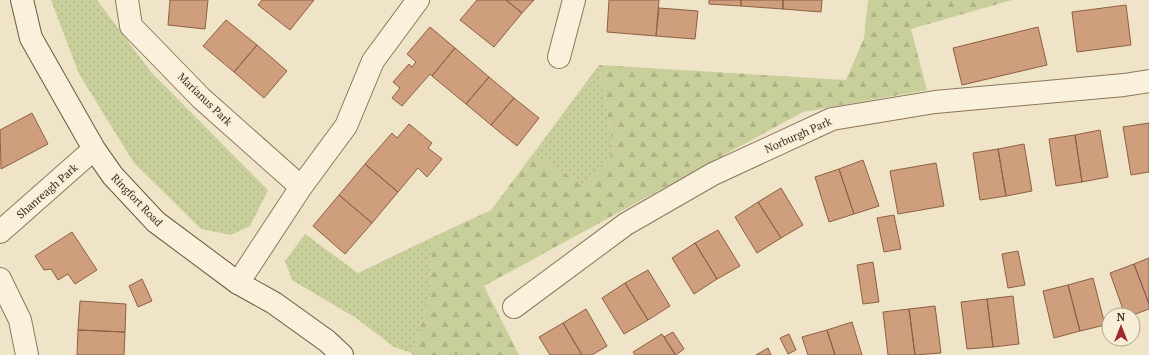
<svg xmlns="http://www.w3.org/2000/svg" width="1149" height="355" viewBox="0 0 1149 355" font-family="'PT Serif',serif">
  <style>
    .grass { fill: url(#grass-dots) }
    .forest { fill: url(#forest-firs) }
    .building { fill: #cf9f7d; stroke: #8d5f41 }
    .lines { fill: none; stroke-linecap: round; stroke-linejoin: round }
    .street-casing { stroke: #8d765c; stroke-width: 24 }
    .secondary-casing { stroke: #6f573f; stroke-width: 24 }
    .street { stroke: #faf1dc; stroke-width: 22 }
    .secondary { stroke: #faf1dc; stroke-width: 22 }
    .labels { text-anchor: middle; stroke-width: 3; stroke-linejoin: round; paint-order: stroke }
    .street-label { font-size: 11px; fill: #3d2e20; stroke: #f7eed8 }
  </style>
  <defs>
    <pattern id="grass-dots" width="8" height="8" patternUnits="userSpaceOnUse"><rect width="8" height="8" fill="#c9cf9b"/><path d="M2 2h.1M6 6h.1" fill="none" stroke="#aeb285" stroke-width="1.8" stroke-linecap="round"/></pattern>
    <pattern id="forest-firs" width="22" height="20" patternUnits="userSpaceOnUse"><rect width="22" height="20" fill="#c9cf9b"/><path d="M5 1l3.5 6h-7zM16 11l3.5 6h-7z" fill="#aeb285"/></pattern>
  </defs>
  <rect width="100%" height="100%" fill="#f0e4c8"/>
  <!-- grass -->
  <path class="grass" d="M51 0H97L151 72 268 190 250 226 231 235 201 229 134 163 79 74Z
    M599 65 614 152 583 185 533 154Z
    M305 234 358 273 431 238 430 296 412 353 394 347 356 318 292 280 285 261Z"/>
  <!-- forest -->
  <path class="forest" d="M868 0H1012L911 29 927 90 803 112 484 286 519 355H413L412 353 430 296 431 238 491 210 533 154 583 185 614 152 599 65 846 80 864 38Z"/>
  <!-- building -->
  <path class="building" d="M170 0H208L205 29 168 25Z
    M262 0H314L290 30 258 5Z
    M477 0H506L522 13 494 47 460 20Z
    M506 0H534L522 13Z
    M609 0H659L656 36 607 32Z
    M709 0H741V6L709 4Z
    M741 0H783V9L741 6Z
    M783 0H822L821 12 783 9Z
    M1126 5 1131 45 1077 52 1072 12Z
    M659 8 698 11 695 39 656 36Z
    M226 20 257 45 234 72 203 46Z
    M430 27 455 48 432 76 430 74 402 106 392 98 400 88 393 82 409 64 412 67 416 62 407 54Z
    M1038 27 1047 65 962 85 953 48Z
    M257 45 287 71 264 98 234 72Z
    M455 48 489 77 466 104 432 76Z
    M489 77 514 98 491 125 466 104Z
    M514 98 539 118 517 146 491 125Z
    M32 113 48 144 1 169 0 130Z
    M1149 123V172L1131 175 1123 127Z
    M409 124 432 143 428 148 442 159 427 177 418 168 398 192 365 164 392 133 397 138Z
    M1100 130 1108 177 1082 182 1075 135Z
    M1075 135 1082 182 1056 186 1049 139Z
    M1024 144 1032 191 1006 196 998 149Z
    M998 149 1006 196 980 200 973 153Z
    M863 160 879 206 854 214 839 169Z
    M936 163 944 206 898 214 890 171Z
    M365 164 398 192 372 223 339 195Z
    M839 169 854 214 829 222 815 177Z
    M781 188 803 225 781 238 758 202Z
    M339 195 372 223 345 254 313 226Z
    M758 202 781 238 757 253 735 217Z
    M894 215 901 249 884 252 877 218Z
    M718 230 740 266 717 279 695 243Z
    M72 232 97 270 75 284 68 274 58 280 51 269 44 270 35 256Z
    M695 243 717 279 694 294 672 258Z
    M1018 251 1025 285 1008 288 1002 254Z
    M1149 258V304L1134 264Z
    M873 262 879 302 863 304 857 265Z
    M1134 264 1149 304V309L1133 315H1125L1110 273Z
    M648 270 670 306 648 320 625 283Z
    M1093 278 1105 325 1080 331 1068 285Z
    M142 279 152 301 138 307 129 286Z
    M625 283 648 320 624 334 602 298Z
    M1068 285 1080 331 1054 338 1043 291Z
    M1013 296 1019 344 993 347 987 299Z
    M987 299 993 347 967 349 961 302Z
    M80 301 126 304 125 332 78 330Z
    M935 306 941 353 915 355 909 309Z
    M586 309 607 346 592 355H582L563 323Z
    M909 309 915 355H888L883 312Z
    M852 322 862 355H835L827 330Z
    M563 323 582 355H550L539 337Z
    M78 330 125 332 124 355H77Z
    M827 330 835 355H808L802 337Z
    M673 332 684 349 676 355 664 337Z
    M662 334 675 355H635L633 352Z
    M789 334 796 350 788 354 780 338Z
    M768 348 771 355H756Z"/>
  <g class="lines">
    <defs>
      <path id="street" d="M127 0 131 26 201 98 301 187
        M559 57 574 0
        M0 232 94 149
        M0 279 20 320 27 355
        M238 283 301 187 346 126 373 61 418 0
        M514 307 626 224 713 174 832 119 935 102 1124 85 1149 81"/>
      <path id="secondary" d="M22 0 31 38 94 149 113 176 156 222 238 283 274 303 327 341 342 355"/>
    </defs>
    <!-- street casing -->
    <use href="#street" class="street-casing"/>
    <!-- secondary casing -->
    <use href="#secondary" class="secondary-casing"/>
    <!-- street -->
    <use href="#street" class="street"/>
    <!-- secondary -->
    <use href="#secondary" class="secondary"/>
  </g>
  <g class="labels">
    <!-- street labels -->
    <g class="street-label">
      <text transform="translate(205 99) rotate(44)" y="4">Marianus Park</text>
      <text transform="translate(798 135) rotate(-24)" y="4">Norburgh Park</text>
      <text transform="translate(47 191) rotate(-41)" y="4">Shanreagh Park</text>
      <text transform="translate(137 200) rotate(46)" y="4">Ringfort Road</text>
    </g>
  </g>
  <!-- north arrow -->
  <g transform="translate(1121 327)"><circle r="19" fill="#f7eed8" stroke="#ada18e"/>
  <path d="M0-3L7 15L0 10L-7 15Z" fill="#9e2a2b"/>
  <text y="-6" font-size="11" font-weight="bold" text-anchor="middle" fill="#3d2e20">N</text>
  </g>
</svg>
